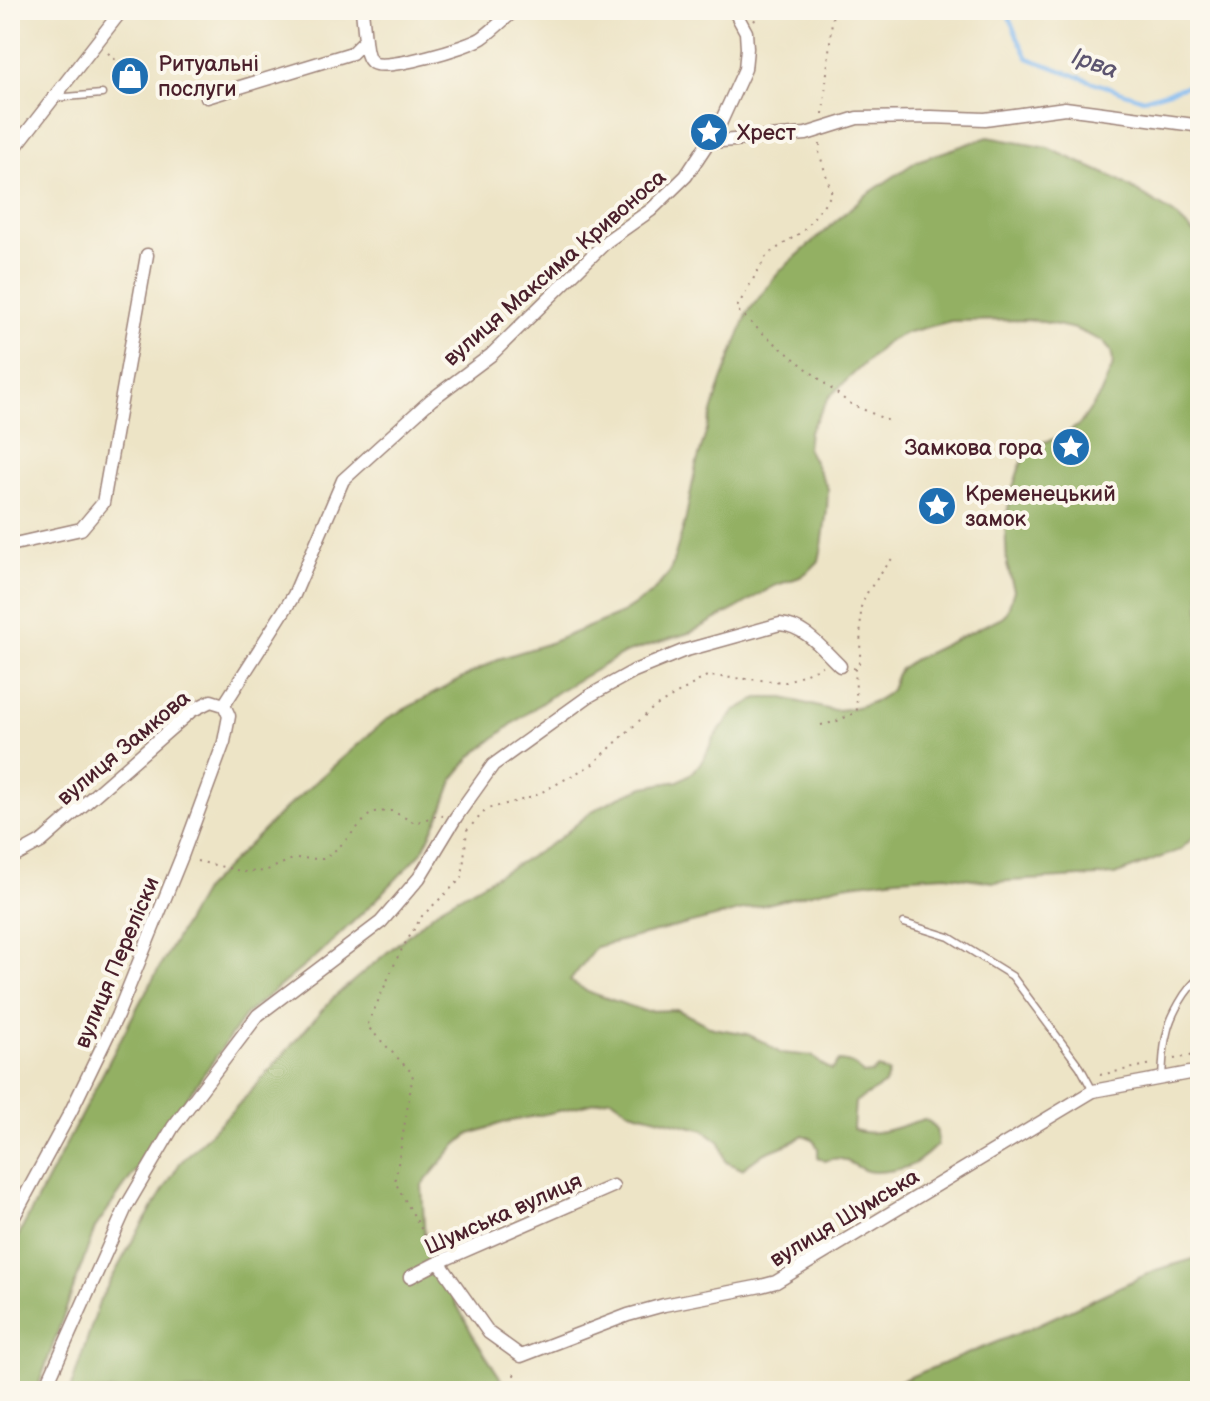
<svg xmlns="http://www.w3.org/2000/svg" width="1210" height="1401" viewBox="0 0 1210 1401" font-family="'Balsamiq Sans',sans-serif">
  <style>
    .forest { fill: #93b063; stroke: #6e6847; stroke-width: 2 }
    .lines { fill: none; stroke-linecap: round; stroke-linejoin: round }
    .stream { stroke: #7fb8f0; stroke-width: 4 }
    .service-casing { stroke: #9c8278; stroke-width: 9 }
    .minor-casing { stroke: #9c8278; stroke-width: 15 }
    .path { stroke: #9c8278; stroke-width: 2; stroke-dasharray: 2 6; stroke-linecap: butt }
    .service { stroke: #fff; stroke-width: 6 }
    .minor { stroke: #fff; stroke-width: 12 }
    .labels { text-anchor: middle; stroke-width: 8; stroke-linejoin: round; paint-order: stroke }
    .poi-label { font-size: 22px; fill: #4a1f2b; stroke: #fbf7ec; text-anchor: start }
    .street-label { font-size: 22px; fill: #4a1f2b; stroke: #fbf7ec }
    .water-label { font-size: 24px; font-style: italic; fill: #5d5570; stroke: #fbf7ec }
  </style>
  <rect width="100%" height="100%" fill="#fbf7ec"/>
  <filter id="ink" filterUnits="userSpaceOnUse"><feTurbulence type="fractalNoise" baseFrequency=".0125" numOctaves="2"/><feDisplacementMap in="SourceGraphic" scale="16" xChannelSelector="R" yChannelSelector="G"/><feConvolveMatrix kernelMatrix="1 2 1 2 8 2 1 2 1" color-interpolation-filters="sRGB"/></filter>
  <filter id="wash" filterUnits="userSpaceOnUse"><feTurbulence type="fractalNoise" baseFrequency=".006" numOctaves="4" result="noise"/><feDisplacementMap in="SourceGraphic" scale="32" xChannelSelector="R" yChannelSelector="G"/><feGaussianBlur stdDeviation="1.8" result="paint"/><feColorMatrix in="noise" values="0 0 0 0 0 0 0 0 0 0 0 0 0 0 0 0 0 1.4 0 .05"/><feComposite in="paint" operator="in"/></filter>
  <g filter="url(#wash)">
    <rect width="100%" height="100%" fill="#ede4c6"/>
    <!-- forest -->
    <path class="forest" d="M988 137 1048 148 1117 179 1174 214 1200 239V831L1180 850 1115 875 993 882 946 875 897 878 843 885 596 947 570 981 589 992 644 1011 678 1010 713 1028 747 1034 764 1042 780 1053 813 1056 821 1064 832 1070 839 1061C851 1062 856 1065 863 1074L872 1073 878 1068 889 1073 885 1084 855 1102 853 1129C873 1139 903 1125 924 1119 937 1125 938 1131 937 1145 931 1151 924 1157 917 1162 908 1169 879 1174 867 1171 851 1166 844 1153 825 1161L818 1157V1148L813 1139 803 1135 795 1141 763 1154 742 1169 726 1162 720 1142 704 1130 630 1111 611 1098 555 1112 502 1123 468 1135 454 1147 422 1185 425 1245 475 1339 509 1391H70L100 1300 134 1238 180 1163 244 1099 333 998 441 907 538 852 560 838 592 811 617 798 644 787 678 781 693 772 705 757 713 739 736 710 758 698H784L831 710C851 710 877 704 891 690 898 671 895 671 913 660L1002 617 1007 612 1014 590 1007 565 1005 523 1012 490 1021 463 1027 451 1034 445 1061 437 1080 424 1100 395 1112 368 1113 361 1111 351 1102 341 1075 329 1034 320 951 321 905 333 887 342 829 397 809 432 807 448 828 489 827 510 822 546 819 561 810 570 800 577 774 586 737 608 692 632 625 653 557 692 512 724 471 757 454 778 443 808 422 852 377 899 319 954 246 1014 95 1228 39 1384 29 1391H10V1252L140 1002 204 889 286 808 388 718 498 659 547 644 622 613 651 594 670 572 685 522 696 466 721 383 748 312 780 271 863 197 917 161Z
      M1200 1257V1391H875L1024 1331 1156 1270Z"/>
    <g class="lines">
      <!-- stream -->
      <path class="stream" d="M1006 10 1016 34 1028 58 1090 81 1143 99 1200 82"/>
    </g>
  </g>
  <g filter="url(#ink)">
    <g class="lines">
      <defs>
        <path id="service" d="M54 98 102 94
          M904 923 949 937 1012 976 1080 1067 1093 1091
          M1162 1078C1163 1063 1163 1047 1167 1033 1170 1017 1186 987 1200 978"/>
        <path id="minor" d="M365 40C366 48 366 58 373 63 387 71 468 47 482 38 493 30 504 19 515 10
          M207 97 352 53 365 40 362 10
          M709 142 806 134 857 118 931 117 985 119 1065 108 1194 125 1200 130
          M10 154 122 10
          M10 545 81 529 103 503 147 255
          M224 705 294 595 343 480 431 400 491 355 607 241 651 210 686 176 719 126 745 69 747 48 746 32 734 10
          M10 859 41 842 191 711 211 701 224 705
          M10 1224 71 1111 117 1016 182 856 224 742 229 716 224 705
          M439 1262 489 1333 521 1356 628 1315 664 1305 761 1286 776 1282 1093 1091 1200 1071
          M410 1277 439 1262 613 1186
          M44 1391 126 1207 173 1127 258 1015 381 922 419 878 456 817 493 765 589 696 634 671 683 651 780 624C806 626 823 650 840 666"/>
      </defs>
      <!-- service casing -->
      <use href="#service" class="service-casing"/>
      <!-- minor casing -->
      <use href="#minor" class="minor-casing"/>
      <!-- path -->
      <path class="path" d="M754 21 763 10
        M108 53 119 63
        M823 114 833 10
        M820 144 819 152 832 194 803 231 767 255 736 309 760 331 849 403 889 421
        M853 669 858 665 860 660 861 607 868 591 894 556
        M821 725 835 722 857 712 855 669
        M197 861 245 872 265 871 295 858 323 859 338 848 372 812 392 811 415 823 438 815 443 816
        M1174 1059 1200 1054
        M1100 1075 1152 1064
        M433 1250 395 1182 413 1074 367 1026 399 954 422 916 462 878 467 830 487 809 533 797 593 764 653 708 707 676 786 682 822 666
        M509 1391 516 1369"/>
      <!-- service -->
      <use href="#service" class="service"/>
      <!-- minor -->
      <use href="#minor" class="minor"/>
    </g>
  </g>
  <!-- icons -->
  <defs>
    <symbol id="shop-disc" viewBox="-11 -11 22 22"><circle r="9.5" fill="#1f6fb2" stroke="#fbf7ec"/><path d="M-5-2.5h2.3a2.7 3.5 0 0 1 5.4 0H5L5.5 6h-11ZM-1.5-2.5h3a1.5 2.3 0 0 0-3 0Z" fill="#fff"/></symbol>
    <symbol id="sight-disc" viewBox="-11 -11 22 22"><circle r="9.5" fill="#1f6fb2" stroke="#fbf7ec"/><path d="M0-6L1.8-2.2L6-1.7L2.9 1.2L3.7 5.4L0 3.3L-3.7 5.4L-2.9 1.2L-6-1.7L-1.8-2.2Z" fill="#fff"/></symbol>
  </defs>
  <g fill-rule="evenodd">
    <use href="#shop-disc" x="108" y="54" width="44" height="44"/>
    <use href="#sight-disc" x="687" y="110" width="44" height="44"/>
    <use href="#sight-disc" x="1049" y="425" width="44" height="44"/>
    <use href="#sight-disc" x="915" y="484" width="44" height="44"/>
  </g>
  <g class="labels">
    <!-- poi labels -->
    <g class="poi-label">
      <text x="158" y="71">Ритуальні<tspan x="158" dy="25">послуги</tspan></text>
      <text x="737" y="140">Хрест</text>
      <text x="1043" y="455" text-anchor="end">Замкова гора</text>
      <text x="965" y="501">Кременецький<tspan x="965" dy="25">замок</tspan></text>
    </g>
    <!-- street labels -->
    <g class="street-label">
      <text transform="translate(554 267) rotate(-41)" y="8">вулиця Максима Кривоноса</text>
      <text transform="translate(123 747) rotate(-40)" y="8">вулиця Замкова</text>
      <text transform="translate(116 962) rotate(-67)" y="8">вулиця Переліски</text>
      <text transform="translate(503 1213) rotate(-24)" y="8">Шумська вулиця</text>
      <text transform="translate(844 1217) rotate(-31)" y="8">вулиця Шумська</text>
    </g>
    <!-- water labels -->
    <g class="water-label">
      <text transform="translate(1095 63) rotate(20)" y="8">Ірва</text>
    </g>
  </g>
  <!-- margin -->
  <rect width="1210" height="1401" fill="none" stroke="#fbf7ec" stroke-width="40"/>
</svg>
